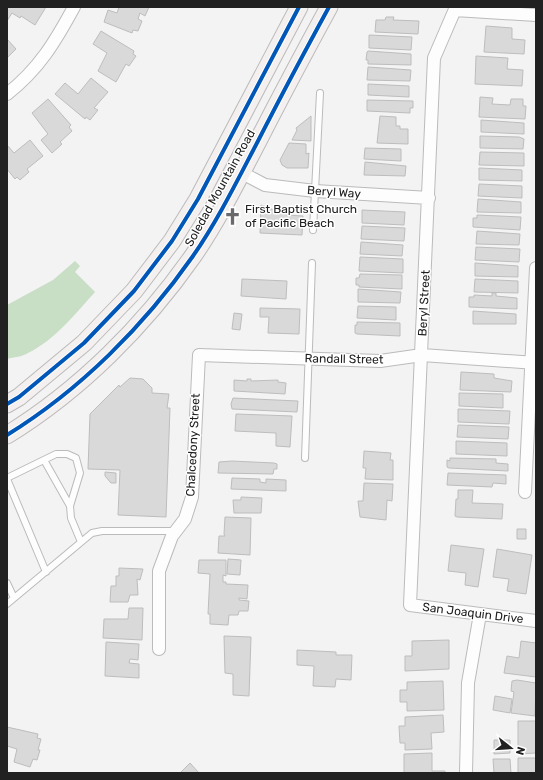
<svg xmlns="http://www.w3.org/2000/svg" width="543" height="780" viewBox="0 0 543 780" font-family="Rubik,sans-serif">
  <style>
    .green { fill: #c8dec5 }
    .building { fill: #d9d9da; stroke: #bdbdbe }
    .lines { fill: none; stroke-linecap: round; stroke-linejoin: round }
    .service-casing { stroke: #bbbbbc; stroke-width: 8 }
    .minor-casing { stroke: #bbbbbc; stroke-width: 14 }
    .secondary-casing { stroke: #bbbbbc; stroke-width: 19 }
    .service { stroke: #fdfdfd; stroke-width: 6 }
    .minor { stroke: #fdfdfd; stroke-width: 12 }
    .secondary { stroke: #f3f0ef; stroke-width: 17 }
    .cycleway-casing { stroke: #fff; stroke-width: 6 }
    .cycleway { stroke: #0057b8; stroke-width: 4 }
    .labels { text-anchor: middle; stroke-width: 3; stroke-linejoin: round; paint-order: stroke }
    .street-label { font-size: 12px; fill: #212122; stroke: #fff }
    .poi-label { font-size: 12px; fill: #212122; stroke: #fff; text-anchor: start }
  </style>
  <rect width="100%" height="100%" fill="#f3f3f4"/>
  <!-- green -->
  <path class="green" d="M75 261 80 266 75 272 95 292C76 313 55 340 28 353 22 357 14 357 7 359V305L53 280Z"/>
  <!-- building -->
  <path class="building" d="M7 7H46L35 25 21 16 20 18 12 13 7 21Z
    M119 7H149L145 16 140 13 138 19 142 21 138 31 133 30 132 33 104 22 108 10 117 13Z
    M386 17H394L393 20 419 21 418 34 375 32 376 20H385Z
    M486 26 512 28V39L525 40 524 54 484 52Z
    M101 31 134 51 133 54 136 56 129 66 126 64 116 82 98 71 107 53 93 44Z
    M369 35 412 37 411 50 369 48Z
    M7 39 16 49 7 58Z
    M368 51 411 54V65L368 64V60H366L367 52Z
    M476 56 508 58 507 69 523 70 522 86 475 84Z
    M368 67 411 70 410 81 367 80Z
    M91 78 108 92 94 108 98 110 90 120 86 117 85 119 55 94 65 83 78 94Z
    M368 84 409 86V97L368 95Z
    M480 97 493 98 492 104 510 105 511 99H523V106H526L525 119 479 117Z
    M48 99 71 125 69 127 72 131 60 142 62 144 52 153 41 140 48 134 32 113Z
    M367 100 413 101V108H410V113L367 111Z
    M311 116V141L292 140 297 130 296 128Z
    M380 116 396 117V126H400V129H408V144L377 143Z
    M481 120 524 123V134L481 132Z
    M480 136 519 137 524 139 523 149 480 148Z
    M30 140 43 156 27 169 29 172 20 180 17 177 15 179 7 169V145L14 153Z
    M289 143 306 144V154L309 153 308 168H287L282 165 280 160Z
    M365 148 401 149V161L364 159Z
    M480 152 524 153V166L479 165Z
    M365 162 406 166 405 176 364 175Z
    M479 168 522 170V181L479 180Z
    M479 184 522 186V198L478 196Z
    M478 199 521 202V213L477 212Z
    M261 205 287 215 303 216 302 235 260 233Z
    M362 210 405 212 404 225 362 223Z
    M477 215 521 217 520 230 473 227V218H477Z
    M362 226 405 228 404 241 361 239Z
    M477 231 520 234 519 245 476 244Z
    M361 242 403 245 402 256 360 254Z
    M476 247 520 249 519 262 475 260Z
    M360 257 403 259V273L359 271Z
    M475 263 518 266V277L475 276Z
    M360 274 402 275V289L359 287V285H356V278H359Z
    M242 279 287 281 286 299 241 296Z
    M475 279 518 281V293L474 292Z
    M358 289 401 292 400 303 358 302Z
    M492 293H496V296L517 298V309L469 307V297H474V295L492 296Z
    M358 306 396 307V320L357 318Z
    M260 308 300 309 299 334 268 333 269 317H260Z
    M473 311 516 314V324H473Z
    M234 313 242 314 240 330 232 329Z
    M357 322 400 323V336L357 334 355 333V325H357Z
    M461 372 494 374V378L512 381 511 392 460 390Z
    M130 378 143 379 152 388V393L169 394 167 408H170L166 517 118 515 120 470 88 469 90 414 119 385 120 387Z
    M247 379H251V381L278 380V382L286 383 285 394 234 391V380L247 381Z
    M459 393 503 394V408L459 406Z
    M233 398 298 401 297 412 232 409 231 404Z
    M458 409 510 411 509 424 458 422Z
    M236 414 292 416 290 447 276 446V433L235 431Z
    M458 425 509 427 508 439 457 437Z
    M456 441 507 443V456L456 454Z
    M364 451 391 453 390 460H393V480L365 479 366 468H363Z
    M450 458 496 459V463L508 464V471L449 468 447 467V460L450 461Z
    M232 461 274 463 277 464V469H274L273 474 218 473 219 462Z
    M105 472 116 473V483H111L105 476Z
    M448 473 506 475V484L493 483 492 487 447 485Z
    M232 478 260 479V482L266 483V479L286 480V491L231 489Z
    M364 483 393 484 392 501 387 500 386 520 360 517 358 501H363Z
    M458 490H473L472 503 503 504 502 519 457 517 455 516 456 499H458Z
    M241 497 262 498 261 513H234L233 500H241Z
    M225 517 251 518 250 555 218 553 219 536H225L224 534Z
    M517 529H526V539H517Z
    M451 545 484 549 478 587 465 585 466 573 448 571Z
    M497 549 532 555 526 594 507 591 509 579 493 577Z
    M228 559 241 560 240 575 227 574Z
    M199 560H226V576L223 575V582H226V584L248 585 247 599 239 598V600L249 601 248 611H239L238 615H229L228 625 210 624V614H208L210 574 198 573Z
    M119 568 143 569 140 580 137 579 138 595H130L128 602H110L111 586H116V576H119Z
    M129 608H143L142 640 103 638 104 619H128Z
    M224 636 251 637 249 696 233 695V674L225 673Z
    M449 640V669L405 671V656H412V641Z
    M521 641 536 643V677L504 673 507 656 519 658Z
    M106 642 139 644 138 660 130 659 129 663 139 664V678L105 676Z
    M297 650 336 652V655H352L351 680 336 679 335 687 313 686 314 666 297 665Z
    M517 680 536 683 535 716 511 713 514 692 511 691 512 681Z
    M443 681 444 710 407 711V702H400V690H407V682Z
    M495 696 512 699 510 713 493 710Z
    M443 715 444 732 431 733 432 749 405 750V743H400L399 726H405V717Z
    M518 721H536V753L518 754Z
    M7 727 38 734 37 738 41 739 38 750H40L37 760 33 759 30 767 14 762 17 749 7 746Z
    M494 740H510V753L494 754Z
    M432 753V771H445V773H404V754Z
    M518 758H536V773H518Z
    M493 759H510L511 773H494Z
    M190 763 199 773H180Z"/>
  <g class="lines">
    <defs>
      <path id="service" d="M313 230 320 93
        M305 458 312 263
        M44 460 70 506
        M7 478 56 454H67L76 458 80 473 70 506 71 518 81 542
        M7 479 46 572
        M7 583 14 598
        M7 604 92 533 102 531H175"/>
      <path id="minor" d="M456 7 434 58 410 605 536 621
        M455 10 536 15
        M7 94C39 69 55 42 74 7
        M242 173 265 185 315 191 429 198
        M525 492 536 268
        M159 649V571L172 536 185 519 192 497 199 355 380 361 422 355 536 363
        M466 773 468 683 480 614"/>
      <path id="secondary" d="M7 404 19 397 84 343 134 291 172 241 198 199 299 7
        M7 435C80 390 144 326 193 256 218 220 238 179 258 141 281 96 305 51 329 7"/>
    </defs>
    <!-- service casing -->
    <use href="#service" class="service-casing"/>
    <!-- minor casing -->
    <use href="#minor" class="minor-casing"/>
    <!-- secondary casing -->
    <use href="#secondary" class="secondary-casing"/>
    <!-- service -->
    <use href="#service" class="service"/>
    <!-- minor -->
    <use href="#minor" class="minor"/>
    <!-- secondary -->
    <use href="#secondary" class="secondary"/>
    <defs>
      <path id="cycleway" d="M7 404 19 397 84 343 134 291 172 241 198 199 299 7
        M7 435C80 390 144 326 193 256 218 220 238 179 258 141 281 96 305 51 329 7"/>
    </defs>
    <!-- cycleway casing -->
    <use href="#cycleway" class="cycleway-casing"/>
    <!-- cycleway -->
    <use href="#cycleway" class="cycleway"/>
  </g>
  <!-- icons -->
  <defs>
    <symbol id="church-bare" viewBox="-9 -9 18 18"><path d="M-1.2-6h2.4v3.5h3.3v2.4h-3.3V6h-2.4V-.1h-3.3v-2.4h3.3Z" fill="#6a6a6c" stroke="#fff" stroke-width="2.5" paint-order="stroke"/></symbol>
  </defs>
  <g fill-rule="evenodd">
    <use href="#church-bare" x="220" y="204" width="25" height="25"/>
  </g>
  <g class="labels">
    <!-- street labels -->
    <g class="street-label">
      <text transform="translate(220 188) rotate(-61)" y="4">Soledad Mountain Road</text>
      <text transform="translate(334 192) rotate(4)" y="4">Beryl Way</text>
      <text transform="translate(424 303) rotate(-87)" y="4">Beryl Street</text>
      <text transform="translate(344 359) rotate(1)" y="4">Randall Street</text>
      <text transform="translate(193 445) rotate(-87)" y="4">Chalcedony Street</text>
      <text transform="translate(473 613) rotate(7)" y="4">San Joaquin Drive</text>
    </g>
    <!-- poi labels -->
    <g class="poi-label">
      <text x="245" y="213">First Baptist Church<tspan x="245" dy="14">of Pacific Beach</tspan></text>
    </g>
  </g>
  <!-- border -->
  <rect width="543" height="780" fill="none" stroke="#212122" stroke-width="16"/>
  <!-- north arrow -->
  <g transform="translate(511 748) rotate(107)" stroke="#ffffff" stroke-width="3" paint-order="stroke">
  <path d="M0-3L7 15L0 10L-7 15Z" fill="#212122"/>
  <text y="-6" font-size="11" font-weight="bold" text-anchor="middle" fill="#212122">N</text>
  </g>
</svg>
